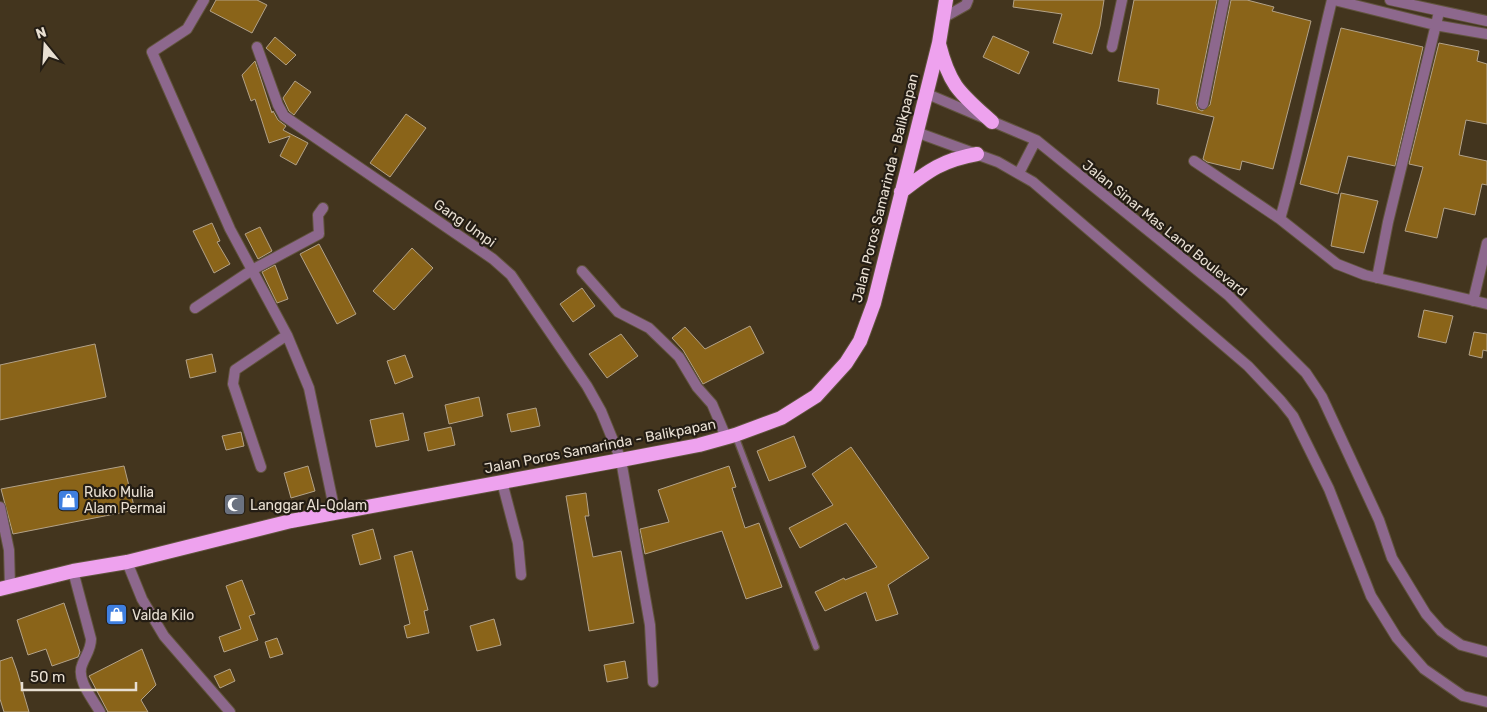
<svg xmlns="http://www.w3.org/2000/svg" width="1487" height="712" viewBox="0 0 1487 712" font-family="Rubik,sans-serif">
  <style>
    .building { fill: #8a6419; stroke: #b3a288 }
    .lines { fill: none; stroke-linecap: round; stroke-linejoin: round }
    .service-casing { stroke: #61543e; stroke-width: 8 }
    .minor-casing { stroke: #61543e; stroke-width: 12 }
    .tertiary-casing { stroke: #61543e; stroke-width: 12 }
    .trunk-casing { stroke: #61543e; stroke-width: 16 }
    .service { stroke: #8d688d; stroke-width: 5.5 }
    .minor { stroke: #8d688d; stroke-width: 10 }
    .tertiary { stroke: #8d688d; stroke-width: 10 }
    .trunk { stroke: #eea2ee; stroke-width: 14 }
    .labels { text-anchor: middle; stroke-width: 4.5; stroke-linejoin: round; paint-order: stroke }
    .street-label { font-size: 14px; fill: #e8dfd2; stroke: #241d14 }
    .poi-label { font-size: 14px; fill: #e8dfd2; stroke: #241d14; text-anchor: start }
  </style>
  <rect width="100%" height="100%" fill="#43351e"/>
  <!-- building -->
  <path class="building" d="M216 0H257L267 5 252 33 210 11Z
    M1014 0H1104L1100 26 1092 54 1053 43 1062 14 1013 7Z
    M1134 0H1217L1196 103 1198 109 1202 111 1210 105 1231 0H1247L1274 7 1272 11 1311 21 1273 169 1242 161 1240 170 1207 162 1203 159 1214 117 1157 104 1159 89 1118 81Z
    M1341 28 1423 47 1395 166 1348 156 1338 194 1300 184Z
    M993 36 1029 52 1019 74 983 57Z
    M275 37 296 55 286 65 266 48Z
    M1439 43 1479 51 1477 61 1487 64V124L1466 120 1459 155 1487 161V185L1482 184 1475 215 1444 208 1437 238 1405 231 1423 167 1409 164Z
    M255 61 272 113 273 111 278 120 286 126 283 130 308 143 296 165 280 156 290 136 269 143 255 99 251 101 242 75Z
    M295 81 311 92 294 115 289 111 283 98Z
    M406 114 426 128 390 177 370 163Z
    M1341 193 1378 201 1364 253 1331 246Z
    M212 223 220 241 217 242 230 264 214 273 193 231Z
    M260 227 272 251 258 259 245 234Z
    M319 244 356 314 337 324 300 254Z
    M412 248 433 268 394 310 373 291Z
    M275 265 288 299 277 303 262 272Z
    M582 288 595 306 573 322 560 304Z
    M1424 310 1453 316 1446 343 1418 337Z
    M750 326 764 353 703 384 683 350 672 338 685 327 705 349Z
    M1474 332 1487 334V351L1483 350 1482 358 1469 355Z
    M621 334 638 356 607 378 589 354Z
    M95 344 106 397 0 420V365Z
    M212 354 216 372 190 378 186 360Z
    M405 355 413 377 395 384 387 361Z
    M479 397 483 416 449 424 445 405Z
    M536 408 540 426 511 432 507 414Z
    M403 413 409 440 376 447 370 420Z
    M451 427 455 445 428 451 424 433Z
    M241 432 244 446 226 450 222 436Z
    M794 436 806 467 769 481 757 451Z
    M851 447 929 558 888 585 898 614 876 621 866 592 825 611 815 592 844 578 845 580 877 567 846 523 800 548 789 528 833 505 812 474Z
    M124 466 135 510 13 534 1 489Z
    M308 466 315 491 291 498 284 473Z
    M729 466 736 487 732 488 745 528 759 523 782 587 746 599 722 531 645 554 640 529 669 522 658 490Z
    M586 493 589 516H585L593 557 621 551 634 623 589 631 566 496Z
    M373 529 381 559 360 565 352 535Z
    M412 551 428 610 424 611 429 633 407 638 404 626 410 624 394 556Z
    M242 580 255 614 249 616 258 640 224 652 219 637 241 629 226 586Z
    M64 603 80 652 78 657 52 666 46 649 28 655 17 620Z
    M494 619 501 645 477 651 470 626Z
    M277 638 283 654 270 658 265 642Z
    M142 649 156 685 141 700 148 712H108L89 676Z
    M12 657 17 671 29 712H4L0 699V661Z
    M625 661 628 678 607 682 604 665Z
    M230 669 235 681 220 688 214 676Z"/>
  <g class="lines">
    <defs>
      <path id="service" d="M735 435 816 647"/>
      <path id="minor" d="M204 0 187 29 152 52 230 229 287 335 309 388 335 512
        M1334 0 1435 25 1487 34
        M1390 0 1487 21
        M943 18 966 5 968 0
        M257 47 278 105 284 116 493 259 511 275 587 386 601 411 621 460 650 625 653 682
        M1112 47 1122 0
        M1203 104 1224 0
        M1194 161 1280 219 1337 264 1365 275 1487 304
        M1280 219C1301 146 1314 73 1332 0
        M582 271 618 312 649 328 679 357 697 387 712 404 726 437
        M1377 278 1388 222 1439 12
        M1473 301 1487 243
        M195 308 252 270 319 234 318 215 323 208
        M261 467 233 384 235 370 287 335
        M502 482 518 543 521 575
        M0 507 9 550 10 587
        M127 562 142 599 164 636 230 712
        M73 571 91 639C91 650 85 656 82 665 76 680 93 699 100 712"/>
      <path id="tertiary" d="M925 93 1036 140 1228 295 1306 373 1322 397 1379 520 1392 558 1426 614 1441 631 1461 645 1487 652
        M916 132 998 162 1033 182 1248 366 1281 401 1293 416 1329 489 1371 596 1397 638 1424 669 1463 696 1487 702
        M1019 173 1036 140"/>
      <path id="trunk" d="M939 44C950 87 960 93 992 122
        M901 192C929 170 943 160 977 154
        M0 589 73 571 127 562 291 521 621 460 699 445 735 435 781 418 816 396 846 363 860 341 874 303 939 43 946 0"/>
    </defs>
    <!-- service casing -->
    <use href="#service" class="service-casing"/>
    <!-- minor casing -->
    <use href="#minor" class="minor-casing"/>
    <!-- tertiary casing -->
    <use href="#tertiary" class="tertiary-casing"/>
    <!-- trunk casing -->
    <use href="#trunk" class="trunk-casing"/>
    <!-- service -->
    <use href="#service" class="service"/>
    <!-- minor -->
    <use href="#minor" class="minor"/>
    <!-- tertiary -->
    <use href="#tertiary" class="tertiary"/>
    <!-- trunk -->
    <use href="#trunk" class="trunk"/>
  </g>
  <!-- icons -->
  <defs>
    <symbol id="shop-square" viewBox="-11 -11 22 22"><rect x="-9" y="-9" width="18" height="18" rx="4" fill="#3f7fe0" stroke="#241d14"/><path d="M-5-2.5h2.3a2.7 3.5 0 0 1 5.4 0H5L5.5 6h-11ZM-1.5-2.5h3a1.5 2.3 0 0 0-3 0Z" fill="#fff"/></symbol>
    <symbol id="mosque-square" viewBox="-11 -11 22 22"><rect x="-9" y="-9" width="18" height="18" rx="4" fill="#6b7280" stroke="#241d14"/><path d="M3.5-4.9A6 6 0 1 0 3.5 4.9A5 5 0 1 1 3.5-4.9Z" fill="#fff"/></symbol>
  </defs>
  <g fill-rule="evenodd">
    <use href="#shop-square" x="56" y="488" width="25" height="25"/>
    <use href="#mosque-square" x="222" y="492" width="25" height="25"/>
    <use href="#shop-square" x="104" y="602" width="25" height="25"/>
  </g>
  <g class="labels">
    <!-- street labels -->
    <g class="street-label">
      <text transform="translate(885 188) rotate(-76)" y="5">Jalan Poros Samarinda - Balikpapan</text>
      <text transform="translate(465 223) rotate(35)" y="5">Gang Umpi</text>
      <text transform="translate(1165 228) rotate(39)" y="5">Jalan Sinar Mas Land Boulevard</text>
      <text transform="translate(600 446) rotate(-11)" y="5">Jalan Poros Samarinda - Balikpapan</text>
    </g>
    <!-- poi labels -->
    <g class="poi-label">
      <text x="84" y="497">Ruko Mulia<tspan x="84" dy="16">Alam Permai</tspan></text>
      <text x="250" y="510">Langgar Al-Qolam</text>
      <text x="132" y="620">Valda Kilo</text>
    </g>
  </g>
  <!-- north arrow -->
  <g transform="translate(45 45) rotate(342)" stroke="#241d14" stroke-width="4" paint-order="stroke">
  <path d="M0-4L9 19L0 12L-9 19Z" fill="#e8dfd2"/>
  <text y="-8" font-size="14" font-weight="bold" text-anchor="middle" fill="#e8dfd2">N</text>
  </g>
  <!-- scale -->
  <path d="M22 682v8h114v-8" fill="none" stroke="#e8dfd2" stroke-width="2.5"/>
  <text x="30" y="682" font-size="15" fill="#e8dfd2" stroke="#241d14" stroke-width="4" paint-order="stroke">50 m</text>
</svg>
